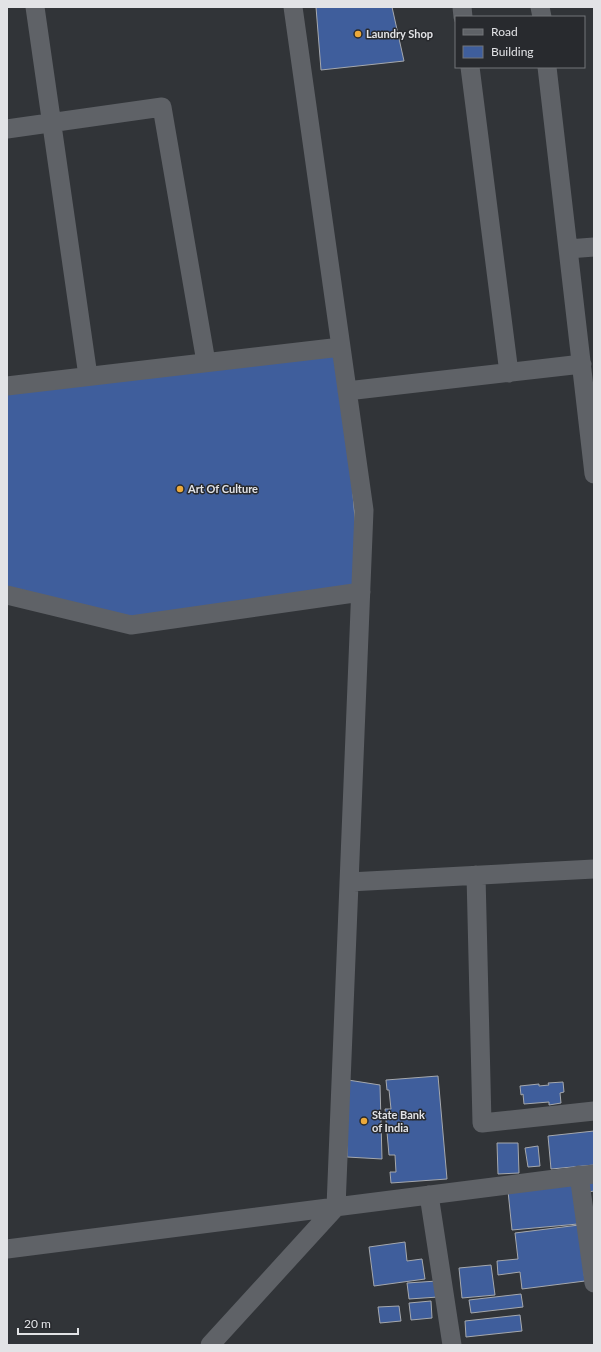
<svg xmlns="http://www.w3.org/2000/svg" width="601" height="1352" viewBox="0 0 601 1352" font-family="Lato,sans-serif">
  <style>
    .building { fill: #3f5e9c; stroke: #a5a8ad }
    .lines { fill: none; stroke-linecap: round; stroke-linejoin: round }
    .minor { stroke: #5f6267; stroke-width: 19 }
    .poi-dot { fill: #eca93a; stroke: #282a2e; stroke-width: 1.5 }
    .labels { text-anchor: middle; stroke-width: 3; stroke-linejoin: round; paint-order: stroke }
    .poi-label { font-size: 11px; font-weight: bold; fill: #e2e3e6; stroke: #282a2e; text-anchor: start }
  </style>
  <rect width="100%" height="100%" fill="#313438"/>
  <!-- building -->
  <path class="building" d="M316 7H392L404 61 321 70Z
    M341 347 361 592 131 625 7 595V386Z
    M438 1076 447 1179 391 1183 390 1172H396L395 1155H389L385 1109H391L389 1090H387L386 1080Z
    M348 1080 380 1085 382 1159 347 1157Z
    M563 1082 564 1092 560 1093 561 1103 549 1105V1102L524 1104 523 1094 521 1095 520 1086 539 1084V1086L549 1085 548 1083Z
    M594 1131V1165L551 1169 548 1136Z
    M497 1143H518L519 1173 498 1174Z
    M538 1146 540 1166 528 1167 525 1148Z
    M594 1178V1191L588 1192 587 1179Z
    M575 1185 578 1224 512 1230 508 1191Z
    M579 1225 585 1281 522 1289 520 1272 498 1275 497 1261 518 1259 515 1233Z
    M405 1242 407 1261 422 1259 425 1279 374 1286 369 1247Z
    M491 1265 495 1295 462 1298 459 1268Z
    M437 1281 438 1297 409 1299 407 1283Z
    M521 1294 523 1307 471 1313 469 1300Z
    M431 1301 432 1318 411 1320 409 1303Z
    M399 1306 401 1321 380 1323 378 1307Z
    M520 1315 522 1331 466 1337 465 1321Z"/>
  <g class="lines">
    <!-- minor -->
    <path class="minor" d="M35 7 88 376
      M462 7 463 17
      M540 7 542 17
      M470 67 509 373
      M547 67 594 474
      M7 129 162 107 206 362
      M568 249 594 247
      M7 386 341 347
      M347 391 582 364
      M7 595 131 625 361 592
      M476 875 482 1123 594 1111
      M349 882 594 869
      M579 1175 594 1283
      M429 1195 452 1345
      M7 1249 594 1174
      M210 1345 336 1207 364 510 293 7"/>
  </g>
  <!-- markers -->
  <g class="poi-dot">
    <circle cx="358" cy="34" r="4"/>
    <circle cx="180" cy="489" r="4"/>
    <circle cx="364" cy="1121" r="4"/>
  </g>
  <g class="labels">
    <!-- poi labels -->
    <g class="poi-label">
      <text x="366" y="38">Laundry Shop</text>
      <text x="188" y="493">Art Of Culture</text>
      <text x="372" y="1119">State Bank<tspan x="372" dy="13">of India</tspan></text>
    </g>
  </g>
  <!-- border -->
  <rect width="601" height="1352" fill="none" stroke="#e2e3e6" stroke-width="16"/>
  <!-- legend -->
  <rect x="455" y="16" width="130" height="52" fill="#282a2e" stroke="#727478"/>
  <rect x="463" y="29" width="20" height="6" fill="#5f6267" stroke="#727478"/>
  <text x="491" y="36" font-size="12" fill="#e2e3e6">Road</text>
  <rect x="463" y="46" width="20" height="12" fill="#3f5e9c" stroke="#727478"/>
  <text x="491" y="56" font-size="12" fill="#e2e3e6">Building</text>
  <!-- scale -->
  <path d="M18 1328v6h60v-6" fill="none" stroke="#e2e3e6" stroke-width="2"/>
  <text x="24" y="1328" font-size="12" fill="#e2e3e6" stroke="#282a2e" stroke-width="3" paint-order="stroke">20 m</text>
</svg>
